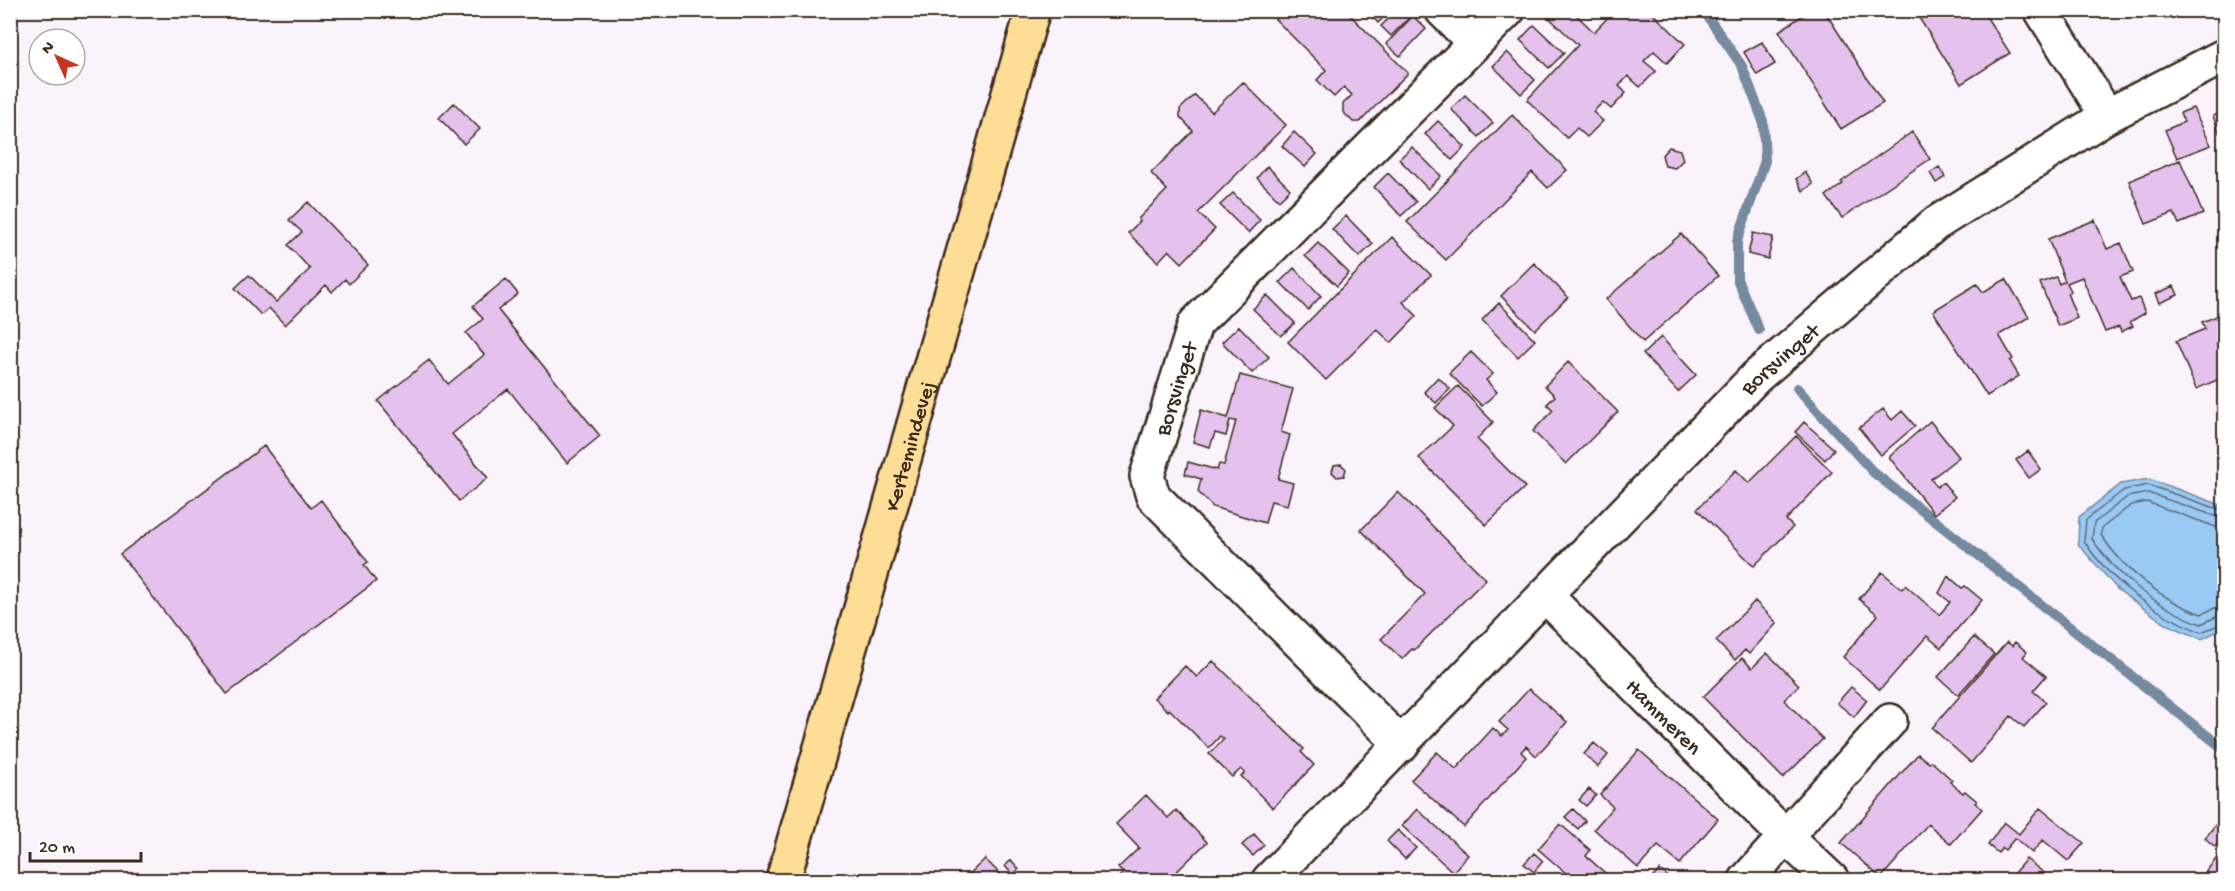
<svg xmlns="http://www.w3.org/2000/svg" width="2235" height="891" viewBox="0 0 2235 891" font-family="'Gochi Hand',sans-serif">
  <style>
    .water { fill: #9ac9f5; stroke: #74899f; stroke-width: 1.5 }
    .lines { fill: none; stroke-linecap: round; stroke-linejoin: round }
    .shore { stroke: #616a74; stroke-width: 1.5 }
    .stream { stroke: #74899f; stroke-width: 10 }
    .building { fill: #e5c2ed; stroke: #3b2a1e; stroke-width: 1.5 }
    .minor-casing { stroke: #3b2a1e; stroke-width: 38 }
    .major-casing { stroke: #3b2a1e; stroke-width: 38 }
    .minor { stroke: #fff; stroke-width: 33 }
    .major { stroke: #fedd96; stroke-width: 33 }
    .labels { text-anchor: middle; stroke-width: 4.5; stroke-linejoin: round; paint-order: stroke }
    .street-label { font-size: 22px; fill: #3b2a1e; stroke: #fff }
  </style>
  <rect width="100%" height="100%" fill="#faf3fb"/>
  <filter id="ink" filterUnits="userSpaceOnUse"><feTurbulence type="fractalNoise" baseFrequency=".0167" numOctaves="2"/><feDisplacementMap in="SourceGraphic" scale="12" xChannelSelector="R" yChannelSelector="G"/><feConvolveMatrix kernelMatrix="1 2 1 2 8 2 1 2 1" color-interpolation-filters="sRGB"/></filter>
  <g filter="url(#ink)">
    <!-- water -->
    <path class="water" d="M2149 479 2224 506V628L2202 639 2166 624 2118 590 2078 544 2079 517 2121 484Z"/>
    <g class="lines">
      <!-- shore -->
      <path class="shore" d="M2224 511 2148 485 2124 490 2086 520 2084 541C2111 583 2155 614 2201 632L2224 623
        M2224 519 2148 493 2127 497 2094 523 2092 539C2117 577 2159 608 2201 624L2218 616 2224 615
        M2224 528 2216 527 2147 502 2131 505 2102 528 2101 535C2124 570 2162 600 2201 614L2215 608 2224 606"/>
      <!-- stream -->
      <path class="stream" d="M1703 10 1742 66 1763 121 1765 161 1737 241V279L1759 330
        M1797 388 1873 472 2224 749"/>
    </g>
    <!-- building -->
    <path class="building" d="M1266 10H1345L1408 73 1360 122H1353L1343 112V104L1352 95 1344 87 1334 97 1317 80 1326 70Z
      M1366 10H1391L1378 23Z
      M1397 10H1406L1411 16 1391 36 1381 26Z
      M1548 10H1571L1594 32 1615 10H1649L1685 44 1667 63 1654 51 1644 61 1656 71 1640 87 1628 76 1619 86 1626 93 1611 109 1603 102 1593 112 1603 121 1587 137 1577 128 1567 138 1527 100 1578 45 1545 14Z
      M1811 10H1824L1883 103 1841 129 1779 31Z
      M1914 10H1982L2010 53 1961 84Z
      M1413 16 1426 29 1400 56 1386 44Z
      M1534 25 1564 53 1549 68 1520 40Z
      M1762 42 1775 64 1757 75 1744 52Z
      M1507 52 1535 80 1521 94 1493 66Z
      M1243 82 1286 125 1198 213 1215 229 1182 263 1169 250 1158 262 1128 233 1140 221 1138 219 1167 190 1151 173 1193 131 1180 117V109L1195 95 1212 112Z
      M1465 95 1493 123 1479 137 1451 109Z
      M454 103 480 129 464 144 439 118Z
      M2193 108 2211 145 2177 158 2165 130 2184 122 2180 113Z
      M2224 111V145L2213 116Z
      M1512 115 1567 170 1548 188 1532 172 1446 260 1407 222Z
      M1438 121 1465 147 1452 160 1425 134Z
      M1294 132 1317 154 1305 167 1282 146Z
      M1912 132 1930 159 1842 218 1826 196 1843 184 1841 182Z
      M1412 147 1441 176 1428 189 1399 159Z
      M1669 147 1680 150 1683 160 1675 168 1665 166 1662 155Z
      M2180 160 2203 214 2179 224 2174 213 2146 224 2129 181Z
      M1267 166 1290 189 1279 200 1257 178Z
      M1939 167 1945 177 1936 183 1930 173Z
      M1805 172 1813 184 1803 191 1796 179Z
      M1388 173 1416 202 1401 216 1374 187Z
      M1233 193 1260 220 1248 233 1220 205Z
      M308 202 368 265 349 284 345 279 332 292 326 285 285 325 269 308 261 315 235 288 249 275 276 302 310 269 288 245 302 232 289 220Z
      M1346 216 1373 244 1359 257 1332 229Z
      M2095 220 2107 249 2121 243 2133 272 2120 277 2131 301 2139 298 2145 313 2130 322 2133 326 2121 332 2119 327 2105 332 2082 277 2067 283 2071 291 2067 293 2077 318 2058 326 2040 283 2056 277 2059 284 2065 281 2048 239Z
      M1753 233 1773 237 1768 259 1748 254Z
      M1681 234 1718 276 1643 342 1606 299Z
      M1392 237 1431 275 1403 302 1417 316 1391 343 1377 329 1326 380 1288 342Z
      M1318 243 1349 273 1337 286 1305 256Z
      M1534 263 1568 297 1535 330 1501 296Z
      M1294 268 1321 296 1308 310 1280 282Z
      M506 279 518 294 498 310 600 436 567 463 508 389 452 434 488 478 459 501 378 401 429 360 448 384 484 355 466 333 483 319 473 306Z
      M2006 279 2029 317 1999 335 2013 359 2010 361 2019 376 1987 396 1933 311 1977 284 1983 292Z
      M2174 286 2178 295 2159 303 2155 294Z
      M1267 295 1295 323 1281 336 1253 309Z
      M1499 303 1535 340 1518 357 1482 320Z
      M2224 313V377L2196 389 2176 341 2205 329 2202 322Z
      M1239 326 1269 357 1252 373 1222 342Z
      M1661 337 1696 375 1678 392 1643 354Z
      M1471 352 1493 374 1486 380 1497 392 1482 406 1449 373Z
      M1568 362 1618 412 1566 464 1533 431 1553 410 1547 404 1555 396 1545 386Z
      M1240 375 1293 389 1281 432 1290 435 1278 479 1293 483 1287 505 1271 501 1265 523 1213 507 1198 492 1201 479 1185 474 1188 462 1217 470 1219 464 1224 465 1236 421 1230 420 1226 436 1215 433 1210 447 1193 442 1201 410 1228 418Z
      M1438 377 1450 389 1436 403 1424 392Z
      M1458 386 1493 422 1477 439 1525 487 1486 525 1419 458 1453 426 1435 408Z
      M1883 409 1892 420 1902 411 1915 426 1881 455 1859 428Z
      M1930 421 1959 457 1931 479 1937 487 1943 482 1955 497 1934 514 1889 457Z
      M1804 422 1834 449 1825 460 1795 432Z
      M1796 436 1832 472 1786 520 1793 527 1754 566 1697 509 1736 470 1749 483Z
      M264 446 311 508 321 500 368 562 364 565 376 581 227 694 120 554Z
      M2028 451 2041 469 2029 478 2016 460Z
      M1341 464 1346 469 1344 476 1337 477 1332 472 1334 465Z
      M1398 492 1486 579 1414 650 1412 649 1402 659 1381 639 1425 594 1361 530Z
      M1882 572 1902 589 1905 585 1939 615 1950 602 1939 593 1948 576 1962 588 1965 586 1982 600 1941 648 1927 636 1880 690 1843 657 1878 615 1859 599Z
      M1755 601 1777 623 1749 654 1745 650 1735 660 1716 641Z
      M1974 637 1994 654 1958 695 1938 677Z
      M2007 642 2012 646 2015 642 2027 652 2023 657 2046 676 2033 691 2046 702 2024 727 2011 716 1971 763 1932 728Z
      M1767 653 1799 685 1784 700 1823 739 1783 778 1703 697 1742 658 1752 668Z
      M1213 661 1304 749 1301 752 1314 765 1273 808 1241 776 1245 773 1241 769 1232 777 1209 754 1224 739 1220 736 1209 748 1169 709 1168 711 1154 698 1185 666 1197 677Z
      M1851 687 1867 700 1854 717 1837 703Z
      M1529 689 1567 722 1536 756 1526 746 1521 752 1526 757 1464 827 1411 780 1437 752 1456 769 1493 728 1502 736 1508 730 1499 722Z
      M1594 743 1608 755 1598 767 1584 754Z
      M1639 750 1718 819 1680 864 1658 846 1638 868 1594 829 1613 807 1600 795Z
      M1918 754 1929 763 1931 761 1952 780 1950 782 1963 793 1965 791 1977 801 1975 803 1982 809 1951 844 1928 824 1881 878 1841 843Z
      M1589 789 1596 795 1586 806 1579 800Z
      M1146 795 1168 818 1176 810 1207 842 1168 880H1116L1123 873 1118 868 1139 848 1116 824Z
      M2040 808 2084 843 2068 861 2043 840 2032 853 2015 838 2005 850 2002 848 1998 853 1988 845 2004 822 2019 834Z
      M1417 809 1468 855 1453 872 1402 826Z
      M1573 809 1585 821 1578 829 1565 817Z
      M2224 814V835L2215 847 2205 838Z
      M1560 824 1590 850 1586 856 1613 880H1563L1568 875 1538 849Z
      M1398 830 1416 848 1405 859 1387 841Z
      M1254 834 1264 845 1253 856 1242 845Z
      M2224 849V880H2212L2204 874Z
      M1534 853 1543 861 1534 872 1524 864Z
      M985 859 1006 880H963Z
      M2026 859 2053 880H2008Z
      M1011 860 1019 869 1013 875 1005 866Z
      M1660 870 1672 880H1650Z"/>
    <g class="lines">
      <defs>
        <g id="minor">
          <path d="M1442 10 1475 43"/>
          <path d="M2041 10 2107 116"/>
          <path id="s1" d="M1545 595 1785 836 1832 880"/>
          <path id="s2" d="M1402 745 1153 496 1147 476 1195 324 1508 10"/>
          <path id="s3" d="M1269 880 1756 377 1935 224 2107 116 2224 56"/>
          <path d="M1746 880 1890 721"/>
        </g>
        <g id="major">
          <path id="s4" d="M783 880 1033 10"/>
        </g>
      </defs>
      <!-- minor casing -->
      <use href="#minor" class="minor-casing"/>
      <!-- major casing -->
      <use href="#major" class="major-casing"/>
      <!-- minor -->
      <use href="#minor" class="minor"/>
      <!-- major -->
      <use href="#major" class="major"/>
    </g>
  </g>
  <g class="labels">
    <!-- street labels -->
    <g class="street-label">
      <text dy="8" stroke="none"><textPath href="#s3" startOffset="730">Borsvinget</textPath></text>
      <text dy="8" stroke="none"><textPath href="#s2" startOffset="465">Borsvinget</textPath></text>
      <text dy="8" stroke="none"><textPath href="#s4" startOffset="452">Kertemindevej</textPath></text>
      <text dy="8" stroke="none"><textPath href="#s1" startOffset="170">Hammeren</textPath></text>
    </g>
  </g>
  <!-- margin -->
  <rect width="2235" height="891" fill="none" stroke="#fff" stroke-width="36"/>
  <rect x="18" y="18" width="2199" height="855" fill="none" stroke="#3b2a1e" stroke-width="2" filter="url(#ink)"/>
  <!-- north arrow -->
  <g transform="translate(57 57) rotate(315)"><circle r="28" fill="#ffffff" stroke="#b1aaa5" stroke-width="1.5"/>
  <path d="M0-4.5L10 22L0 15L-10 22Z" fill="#c8321e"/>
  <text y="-9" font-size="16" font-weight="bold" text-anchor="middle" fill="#3b2a1e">N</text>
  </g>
  <!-- scale -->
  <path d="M30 852v9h111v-9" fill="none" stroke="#3b2a1e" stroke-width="3"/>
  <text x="39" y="852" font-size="18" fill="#3b2a1e" stroke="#ffffff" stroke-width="4.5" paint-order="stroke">20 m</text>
</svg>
